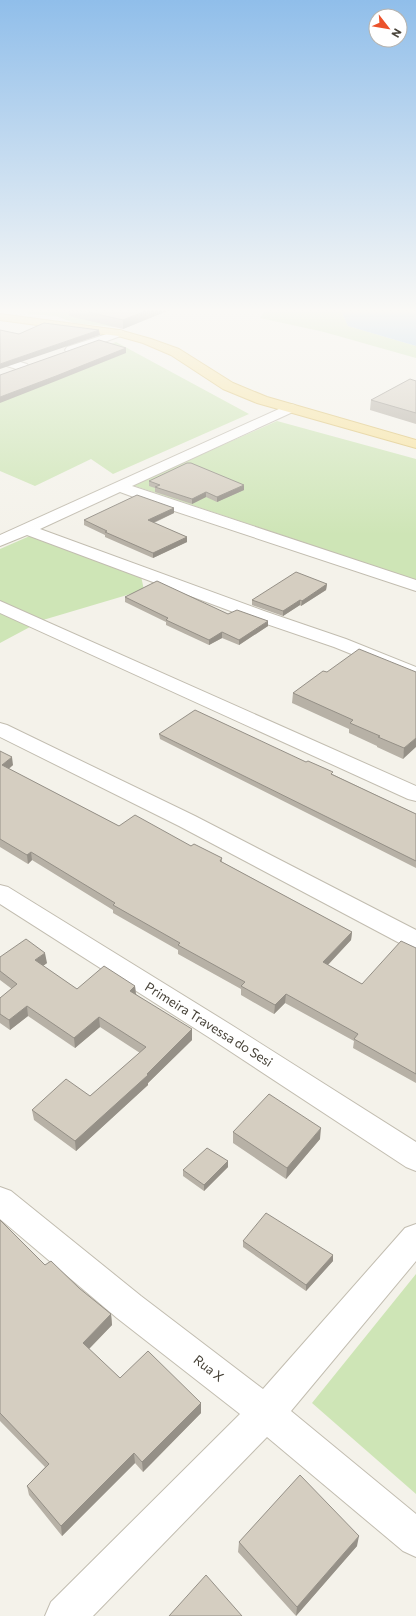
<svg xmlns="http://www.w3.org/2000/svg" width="416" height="1616" viewBox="0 0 416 1616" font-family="Commissioner,sans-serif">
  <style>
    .green { fill: #cee5b6 }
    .water { fill: #acceec }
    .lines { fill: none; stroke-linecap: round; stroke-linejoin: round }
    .minor-casing { stroke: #c2bdb0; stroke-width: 2 }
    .primary-casing { stroke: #dcc171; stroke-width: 2 }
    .minor { fill: #fff; fill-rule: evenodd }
    .primary { fill: #f7e3a0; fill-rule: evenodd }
    .wall { fill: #b7b1a6 }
    .shaded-wall { fill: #959087 }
    .building { fill: #d5cec1; stroke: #959087 }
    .labels { text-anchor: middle; stroke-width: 3; stroke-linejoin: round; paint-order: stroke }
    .near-street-label { font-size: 13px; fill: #484339; stroke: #fff }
  </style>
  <rect width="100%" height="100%" fill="#f4f2ea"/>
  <!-- green -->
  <path class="green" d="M30 309H97L114 327 74 323 56 316 28 314Z
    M266 309H340L348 326 416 346V358L324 332 260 318Z
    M116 342 249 414 113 474 91 459 35 486 0 471V386Z
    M277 421 416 459V580L132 485Z
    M32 535 141 576 144 590 43 620 0 643V549Z
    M416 1274V1494L312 1403Z"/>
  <!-- water -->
  <path class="water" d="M340 309H416V346L348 326Z"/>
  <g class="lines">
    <defs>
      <path id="minor" d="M119 330 123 331 125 333 123 335 75 353H67L65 350 67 347Z
        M0 356 27 364 29 367 27 370 23 371 0 364Z
        M290 404 295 405 297 408 295 411 132 486 416 580V591L150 503 120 492 40 529 264 611 346 639 416 667V680L334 647 252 619 27 535 0 546V535Z
        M0 601 416 786V801L408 799 0 613Z
        M0 723 7 725 195 816 416 930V950L407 947 179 826 0 737Z
        M0 885 8 887 233 1026 416 1142V1171L406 1167 213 1040 0 904Z
        M0 1187 11 1191 141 1296 263 1389 405 1228 416 1224V1261L291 1411 416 1514V1557L403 1551 267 1437 93 1616H45L51 1602 240 1414 117 1318 0 1219Z"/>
      <path id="primary" d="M0 314 119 330 151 339 179 349 233 383 267 397 416 440V448L257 403 223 389 171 355 143 343 118 336 0 320Z"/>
    </defs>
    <!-- minor casing -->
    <use href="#minor" class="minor-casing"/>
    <!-- primary casing -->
    <use href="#primary" class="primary-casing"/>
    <!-- minor -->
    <use href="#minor" class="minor"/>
    <!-- primary -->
    <use href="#primary" class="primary"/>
  </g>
  <!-- wall -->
  <path class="wall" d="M69 309H172L123 329 69 316Z
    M416 381V424L370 410 371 400Z
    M149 481 244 490 217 502 206 497 192 504 155 492V488L149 486Z
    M174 508V513L154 523 187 537V542L153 558 105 537V535L84 525V520Z
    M327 584 326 590 301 606 300 605 283 616 252 605V600Z
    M125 597 228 614 268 626 239 645 222 638 209 645 166 625V622L125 602Z
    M327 672H416L403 759 377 747V746L349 733V729L292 703 293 693Z
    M159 734 332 774 416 814V868L160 739Z
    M0 751 13 765 9 769 119 826 191 846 222 858V862L352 932 351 940 328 965 362 984 416 948V1083L353 1048 354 1041 285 1003 274 1014 241 995V989L178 954V950L113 913V910L32 860 28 864 0 847Z
    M0 957 47 963 43 966 77 989 135 986 136 994 192 1040 148 1083V1085L76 1151 34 1120 32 1110 90 1096 140 1053 100 1027 75 1048 28 1016 10 1030 0 1023V998L12 989 0 980Z
    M233 1132 320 1139 286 1179 233 1143Z
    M228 1161V1167L204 1191 183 1176V1170Z
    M0 1220 45 1265 79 1288 111 1314 112 1325 89 1349 120 1378 201 1403V1413L143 1472 135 1463 62 1536 29 1495 27 1486 45 1467 0 1421Z
    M243 1241 333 1255V1261L306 1291 243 1247Z
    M239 1542 357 1546 296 1616 238 1552Z"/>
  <!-- shaded-wall -->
  <path class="shaded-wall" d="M150 309H172L123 329V320Z
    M99 330 100 335 0 369V364Z
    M126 348V353L56 381 0 403V397Z
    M244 485V490L217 502V497Z
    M206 492V497L192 504V499Z
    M174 508V513L148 525V520Z
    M187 537V542L153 558V553Z
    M327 584 326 590 301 606 302 601Z
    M300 600V605L283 616V611Z
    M268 621V626L239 645V640Z
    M222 632V638L209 645V640Z
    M416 738V747L403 759 404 748Z
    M12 757 13 765 3 773 2 765Z
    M31 852 32 860 28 864 27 855Z
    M352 932 351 940 322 971 323 962Z
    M45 953 47 963 36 971 35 960Z
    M135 986 136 996 130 991Z
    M286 994 285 1003 274 1014 275 1005Z
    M27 1006 28 1016 10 1030 9 1020Z
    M99 1017 100 1027 75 1048 74 1038Z
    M192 1029V1040L148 1083V1085L76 1151 75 1141 147 1074Z
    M321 1128 320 1139 286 1179 287 1168Z
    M228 1161V1167L204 1191V1185Z
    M333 1255V1261L306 1291V1285Z
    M111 1314 112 1325 84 1354 83 1343Z
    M201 1403V1413L143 1472 142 1462Z
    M134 1453 135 1463 62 1536 61 1526Z
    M359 1536 357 1546 296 1616 297 1607Z"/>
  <!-- building -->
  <path class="building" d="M75 309H150L123 320Z
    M44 323 99 330 0 364V330L19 334Z
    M99 340 126 348 56 376 0 397V375Z
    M410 379 416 381V413L371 400Z
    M187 463H191L244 485 217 497 206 492 192 499 155 487 160 485 149 481Z
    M137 495 174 508 148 520 187 537 153 553 105 532 107 531 84 520Z
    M296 572 327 584 302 601 300 600 283 611 252 600Z
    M157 581 228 614 237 610 268 621 239 640 222 632 209 640 166 620 168 618 125 597Z
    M359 649 416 672V738L404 748 378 737 380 736 350 723 353 720 293 693 323 671 327 672Z
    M195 710 306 762 308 761 333 772 331 774 416 814V861L159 734Z
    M0 751 12 757 2 765 119 826 135 815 191 846 194 844 222 858 220 861 352 932 323 962 362 984 401 941 416 948V1074L354 1039 358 1034 286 994 275 1005 241 986 245 982 178 945 180 943 113 905 115 903 31 852 27 855 0 839Z
    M26 939 45 953 35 960 77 989 104 966 135 986 130 991 192 1029 147 1074 148 1075 75 1141 32 1110 66 1079 90 1096 146 1047 99 1017 74 1038 27 1006 9 1020 0 1014V998L17 984 0 971V957Z
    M269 1094 321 1128 287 1168 233 1132Z
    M207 1148 228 1161 204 1185 183 1170Z
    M266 1213 333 1255 306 1285 243 1241Z
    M0 1220 45 1265 51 1261 79 1288 111 1314 83 1343 120 1378 148 1351 201 1403 142 1462 134 1453 61 1526 27 1486 49 1464 0 1413Z
    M300 1475 359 1536 297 1607 239 1542Z
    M206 1575 242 1616H169Z"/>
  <!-- sky -->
  <linearGradient id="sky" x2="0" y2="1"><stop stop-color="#90beea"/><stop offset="0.58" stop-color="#faf9f6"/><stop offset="1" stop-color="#faf9f6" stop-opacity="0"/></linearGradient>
  <rect width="416" height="535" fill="url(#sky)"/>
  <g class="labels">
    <!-- near-street labels -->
    <g class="near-street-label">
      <text transform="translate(209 1024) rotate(32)" y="5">Primeira Travessa do Sesi</text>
      <text transform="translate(209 1368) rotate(38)" y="5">Rua X</text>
    </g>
  </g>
  <!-- north arrow -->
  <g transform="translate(388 28) rotate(121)"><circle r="19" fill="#ffffff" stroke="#b6b4b0"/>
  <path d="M0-3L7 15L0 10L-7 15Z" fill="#eb522b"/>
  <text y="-6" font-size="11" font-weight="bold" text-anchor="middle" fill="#484339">N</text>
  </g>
</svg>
